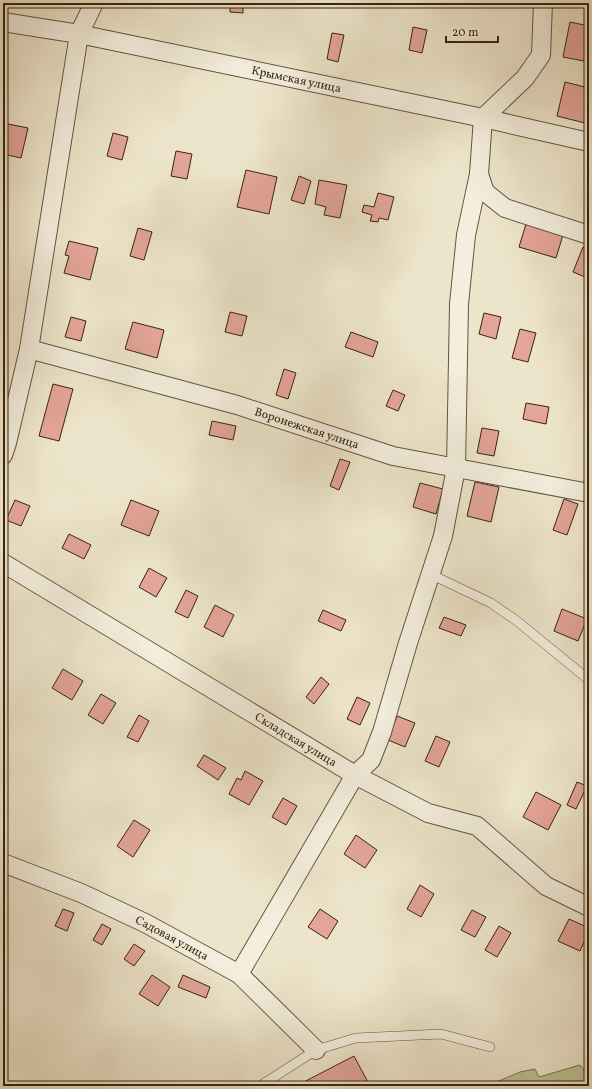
<svg xmlns="http://www.w3.org/2000/svg" width="592" height="1089" viewBox="0 0 592 1089" font-family="Vollkorn,serif">
  <style>
    .green { fill: #bcc395; stroke: #7a7352 }
    .building { fill: #e3a598; stroke: #39230e }
    .lines { fill: none; stroke-linecap: round; stroke-linejoin: round }
    .lane-casing { stroke: #66543d; stroke-width: 10 }
    .street-casing { stroke: #66543d; stroke-width: 20 }
    .lane { stroke: #f3eedd; stroke-width: 9 }
    .street { stroke: #f3eedd; stroke-width: 18 }
    .labels { text-anchor: middle; stroke-width: 4; stroke-linejoin: round; paint-order: stroke }
    .street-label { font-size: 12px; fill: #39230e; stroke: #f3eedd }
  </style>
  <rect width="100%" height="100%" fill="#ede5cb"/>
  <filter id="stains"><feTurbulence type="fractalNoise" baseFrequency=".005" numOctaves="4"/><feColorMatrix values="0 0 0 0 .2 0 0 0 0 .09 0 0 0 0 .02 0 0 0 .5 -.17"/></filter>
  <radialGradient id="worn" r=".72"><stop offset=".6" stop-color="#630" stop-opacity="0"/><stop offset="1" stop-color="#630" stop-opacity=".3"/></radialGradient>
  <!-- green -->
  <path class="green" d="M580 1065 587 1074 589 1073V1086H487L520 1072 535 1069 539 1077Z"/>
  <!-- building -->
  <path class="building" d="M230 3H243V13L230 12Z
    M570 22 589 26V62L563 57Z
    M413 27 427 30 422 53 409 50Z
    M332 33 344 35 338 62 327 59Z
    M565 82 589 88V107L585 123 557 116Z
    M3 123 28 128 21 158 3 154Z
    M113 133 128 137 122 160 107 156Z
    M176 151 192 154 187 179 171 176Z
    M246 170 277 177 269 214 237 207Z
    M299 176 311 181 304 204 291 200Z
    M319 180 347 185 340 218 324 215 326 207 315 204Z
    M378 193 394 197 388 220 379 218 378 222 370 221 372 215 362 212 364 205 374 207Z
    M526 224 563 235 556 258 519 247Z
    M138 228 152 232 144 260 130 256Z
    M69 241 98 248 90 280 64 273 69 256 65 255Z
    M583 247 589 249V266L585 277 573 272Z
    M230 312 247 316 242 336 225 332Z
    M484 313 501 317 496 339 479 334Z
    M71 317 86 321 81 341 65 337Z
    M133 322 164 330 157 358 125 349Z
    M520 329 536 333 528 362 512 358Z
    M351 332 378 342 373 357 345 347Z
    M284 369 296 373 288 399 276 395Z
    M53 384 73 389 59 441 39 436Z
    M393 390 405 395 398 411 386 406Z
    M526 403 549 407 546 424 523 419Z
    M212 421 236 426 233 440 209 435Z
    M482 428 499 431 494 456 477 453Z
    M340 459 350 462 339 490 330 486Z
    M588 464 589 465V482L584 481Z
    M475 482 499 487 491 522 467 516Z
    M420 483 443 489 436 514 413 507Z
    M564 499 578 504 567 535 553 530Z
    M15 500 30 506 21 526 6 520Z
    M131 500 159 511 149 536 121 525Z
    M69 534 91 545 84 559 62 548Z
    M149 568 167 578 156 597 139 587Z
    M186 590 198 596 188 618 175 612Z
    M215 605 234 615 223 637 204 627Z
    M562 609 587 619 578 641 554 631Z
    M323 610 346 620 341 631 318 621Z
    M444 617 466 625 461 636 439 628Z
    M63 669 83 681 72 700 52 688Z
    M321 677 329 684 314 704 306 697Z
    M101 694 116 703 103 724 88 715Z
    M357 697 370 703 360 725 347 719Z
    M139 715 149 721 138 742 127 737Z
    M397 716 415 723 405 747 388 740Z
    M436 736 450 742 439 767 425 761Z
    M204 755 226 768 218 780 197 766Z
    M245 771 263 781 249 805 229 794 237 778 241 780Z
    M577 782 587 786 576 809 567 805Z
    M536 792 561 805 548 830 523 817Z
    M283 798 297 806 286 825 272 817Z
    M134 820 150 830 133 857 117 846Z
    M356 835 377 850 365 868 344 854Z
    M420 885 434 894 421 917 407 909Z
    M63 909 74 913 67 931 55 926Z
    M320 909 338 921 327 939 308 927Z
    M472 910 486 917 475 937 461 930Z
    M569 919 589 928V931L580 951 558 941Z
    M102 924 111 929 102 945 93 940Z
    M499 926 511 933 497 957 485 950Z
    M134 944 145 951 134 966 124 959Z
    M152 975 170 987 158 1006 139 994Z
    M183 975 210 987 206 998 178 987Z
    M354 1056 369 1084 365 1086H296Z"/>
  <g class="lines">
    <defs>
      <path id="lane" d="M430 574 491 603 517 621 589 680
        M260 1086 316 1050 356 1038 441 1034 490 1047"/>
      <g id="street">
        <path id="s1" d="M3 22 79 34 483 118 589 142"/>
        <path d="M479 174 485 192 505 208 589 235"/>
        <path id="s2" d="M29 349 237 405 393 456 589 493"/>
        <path d="M3 455 7 443 29 349 79 34 94 3"/>
        <path id="s3" d="M3 563 355 775 428 813 477 826 546 886 589 907"/>
        <path id="s4" d="M3 863 81 893 145 923 239 974 316 1050"/>
        <path d="M239 974 355 775 371 760 382 732 408 643 443 536 456 468 459 304 466 235 479 174 483 118 525 78 541 55 543 3"/>
      </g>
    </defs>
    <!-- lane casing -->
    <use href="#lane" class="lane-casing"/>
    <!-- street casing -->
    <use href="#street" class="street-casing"/>
    <!-- lane -->
    <use href="#lane" class="lane"/>
    <!-- street -->
    <use href="#street" class="street"/>
  </g>
  <g class="labels">
    <!-- street labels -->
    <g class="street-label">
      <text dy="4" stroke="none"><textPath href="#s1" startOffset="299">Крымская улица</textPath></text>
      <text dy="4" stroke="none"><textPath href="#s2" startOffset="289">Воронежская улица</textPath></text>
      <text dy="4" stroke="none"><textPath href="#s3" startOffset="342">Складская улица</textPath></text>
      <text dy="4" stroke="none"><textPath href="#s4" startOffset="185">Садовая улица</textPath></text>
    </g>
  </g>
  <!-- margin -->
  <rect width="592" height="1089" fill="none" stroke="#ede5cb" stroke-width="16"/>
  <rect x="4" y="4" width="584" height="1081" fill="none" stroke="#39230e" stroke-width="2"/>
  <rect x="8" y="8" width="576" height="1073" fill="none" stroke="#39230e"/>
  <!-- scale -->
  <path d="M446 36v6h52v-6" fill="none" stroke="#39230e" stroke-width="2"/>
  <text x="452" y="36" font-size="12" fill="#39230e" stroke="#f3eedd" stroke-width="3" paint-order="stroke">20 m</text>
  <rect width="100%" height="100%" filter="url(#stains)"/>
  <rect width="100%" height="100%" fill="url(#worn)"/>
</svg>
